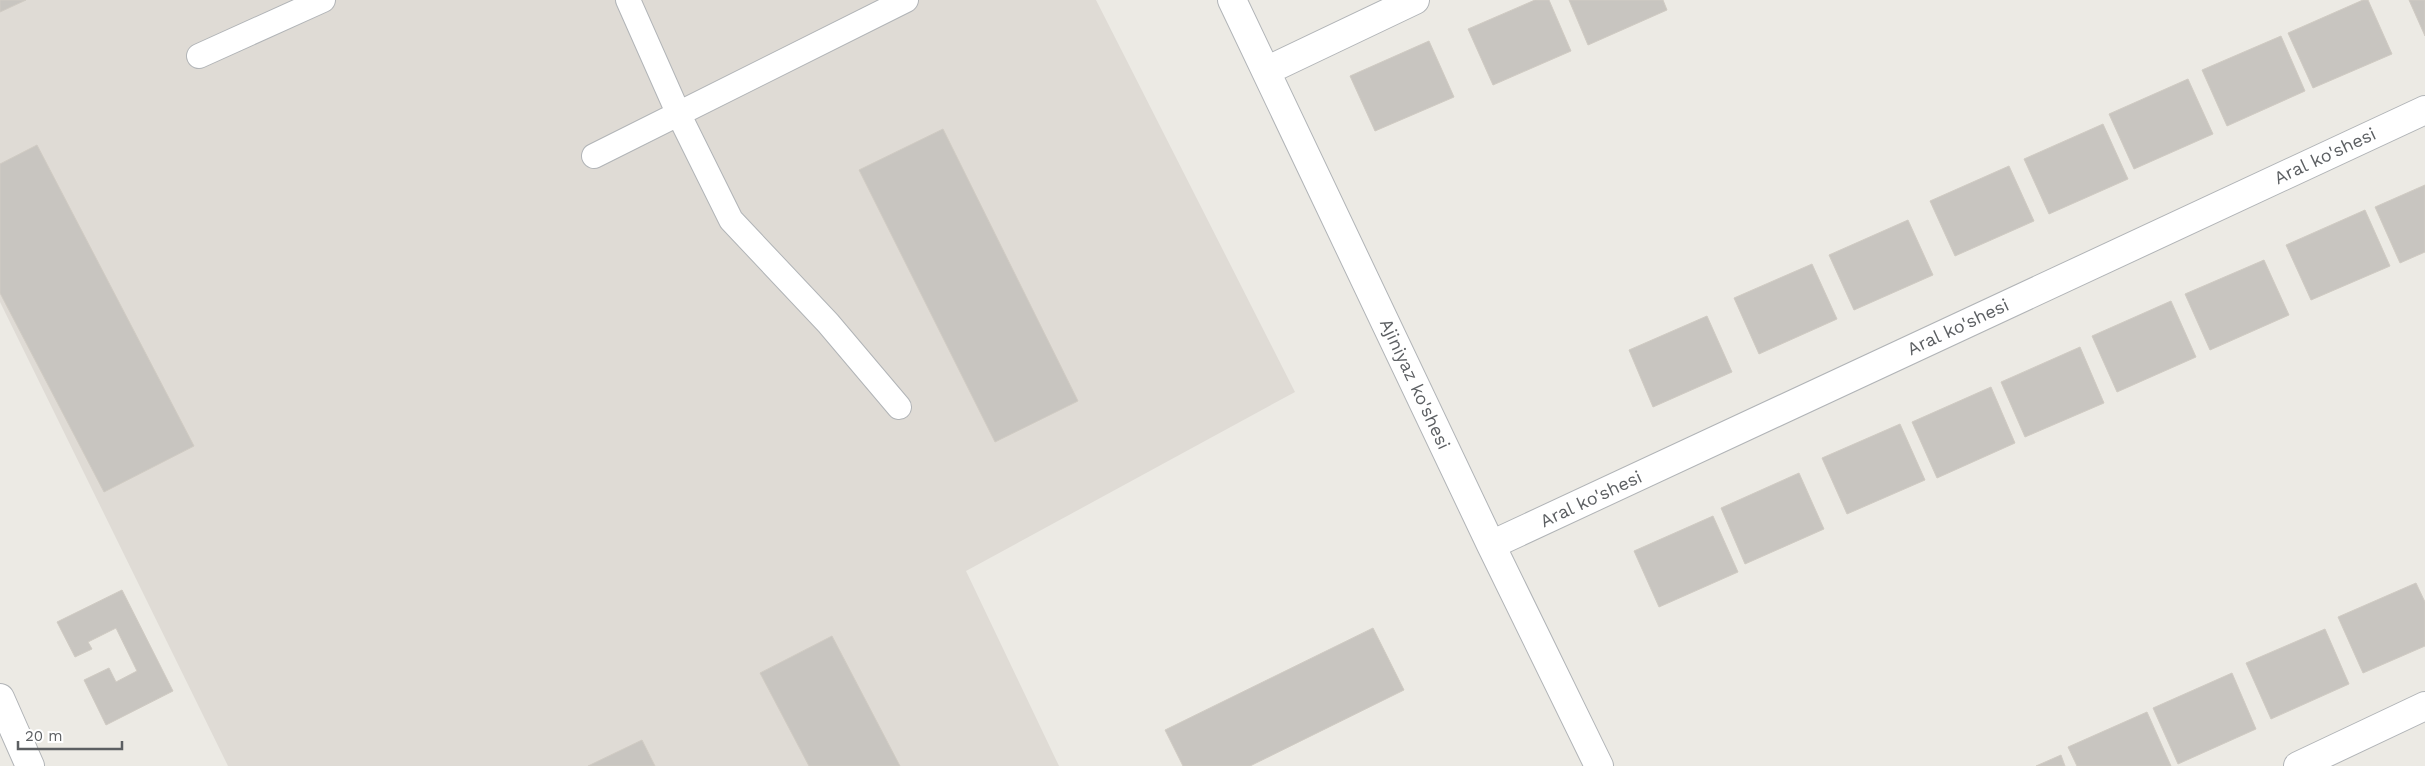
<svg xmlns="http://www.w3.org/2000/svg" width="2425" height="766" viewBox="0 0 2425 766" font-family="'Work Sans',sans-serif">
  <style>
    .education { fill: #dfdbd5 }
    .building { fill: #c8c5c0; stroke: #d0cbc3 }
    .lines { fill: none; stroke-linecap: round; stroke-linejoin: round }
    .pedestrian-casing { stroke: #b1b4b7; stroke-width: 26 }
    .minor-casing { stroke: #b1b4b7; stroke-width: 30 }
    .pedestrian { stroke: #fff; stroke-width: 24 }
    .minor { stroke: #fff; stroke-width: 28 }
    .labels { text-anchor: middle; stroke-width: 5; stroke-linejoin: round; paint-order: stroke }
    .street-label { font-size: 18px; fill: #5c5f62; stroke: #fff }
  </style>
  <rect width="100%" height="100%" fill="#eceae4"/>
  <!-- education -->
  <path class="education" d="M0 0H1096L1295 392 966 571 1059 766H228L0 302Z"/>
  <!-- building -->
  <path class="building" d="M0 0H26L0 12Z
    M1535 0H1549L1571 51 1493 85 1468 29Z
    M1569 0H1663L1667 10 1588 45Z
    M2363 0H2368L2392 54 2313 88 2288 33Z
    M2409 0H2425V36Z
    M2281 36 2305 91 2227 126 2202 70Z
    M1429 41 1454 97 1375 131 1350 76Z
    M2188 79 2213 134 2134 169 2109 114Z
    M2103 124 2128 179 2049 214 2024 159Z
    M943 129 1078 401 995 442 859 170Z
    M37 145 194 446 104 492 0 293V164Z
    M2009 166 2034 221 1955 256 1930 201Z
    M2425 185V252L2400 263 2375 207Z
    M2365 210 2390 266 2311 300 2286 245Z
    M1908 220 1933 275 1854 310 1829 255Z
    M2264 260 2289 315 2210 350 2185 294Z
    M1812 264 1837 319 1759 354 1734 298Z
    M2171 301 2196 357 2117 392 2092 336Z
    M1707 316 1732 372 1653 407 1629 350Z
    M2080 347 2104 403 2025 437 2001 382Z
    M1991 387 2015 443 1937 478 1912 422Z
    M1900 424 1925 480 1847 514 1822 458Z
    M1799 473 1824 529 1745 564 1721 508Z
    M1713 516 1738 572 1659 607 1634 551Z
    M2416 583 2425 602V646L2363 673 2338 617Z
    M122 590 173 691 106 725 84 680 109 668 116 682 137 671 116 628 88 642 92 649 75 657 57 622Z
    M1373 628 1404 690 1250 766H1183L1165 730Z
    M2325 629 2349 684 2271 719 2246 663Z
    M832 636 900 766H809L760 673Z
    M2232 673 2256 729 2178 764 2153 708Z
    M2147 712 2171 766H2077L2068 747Z
    M642 740 655 766H588Z
    M2061 755 2065 766H2036Z"/>
  <g class="lines">
    <defs>
      <path id="pedestrian" d="M628 0 679 115 731 220 828 323 899 407
        M199 56 323 0
        M594 156 906 0"/>
      <path id="minor" d="M1232 0 1491 545 1599 766
        M1266 71 1415 0
        M1491 545 2425 110
        M0 698 30 766
        M2298 766 2425 706"/>
    </defs>
    <!-- pedestrian casing -->
    <use href="#pedestrian" class="pedestrian-casing"/>
    <!-- minor casing -->
    <use href="#minor" class="minor-casing"/>
    <!-- pedestrian -->
    <use href="#pedestrian" class="pedestrian"/>
    <!-- minor -->
    <use href="#minor" class="minor"/>
  </g>
  <g class="labels">
    <!-- street labels -->
    <g class="street-label">
      <text transform="translate(2325 156) rotate(-25)" y="6">Aral ko'shesi</text>
      <text transform="translate(1958 327) rotate(-25)" y="6">Aral ko'shesi</text>
      <text transform="translate(1415 384) rotate(65)" y="6">Ajiniyaz ko'shesi</text>
      <text transform="translate(1591 499) rotate(-25)" y="6">Aral ko'shesi</text>
    </g>
  </g>
  <!-- scale -->
  <path d="M18 741v8h104v-8" fill="none" stroke="#5c5f62" stroke-width="2.5"/>
  <text x="25" y="741" font-size="15" fill="#5c5f62" stroke="#ffffff" stroke-width="4" paint-order="stroke">20 m</text>
</svg>
